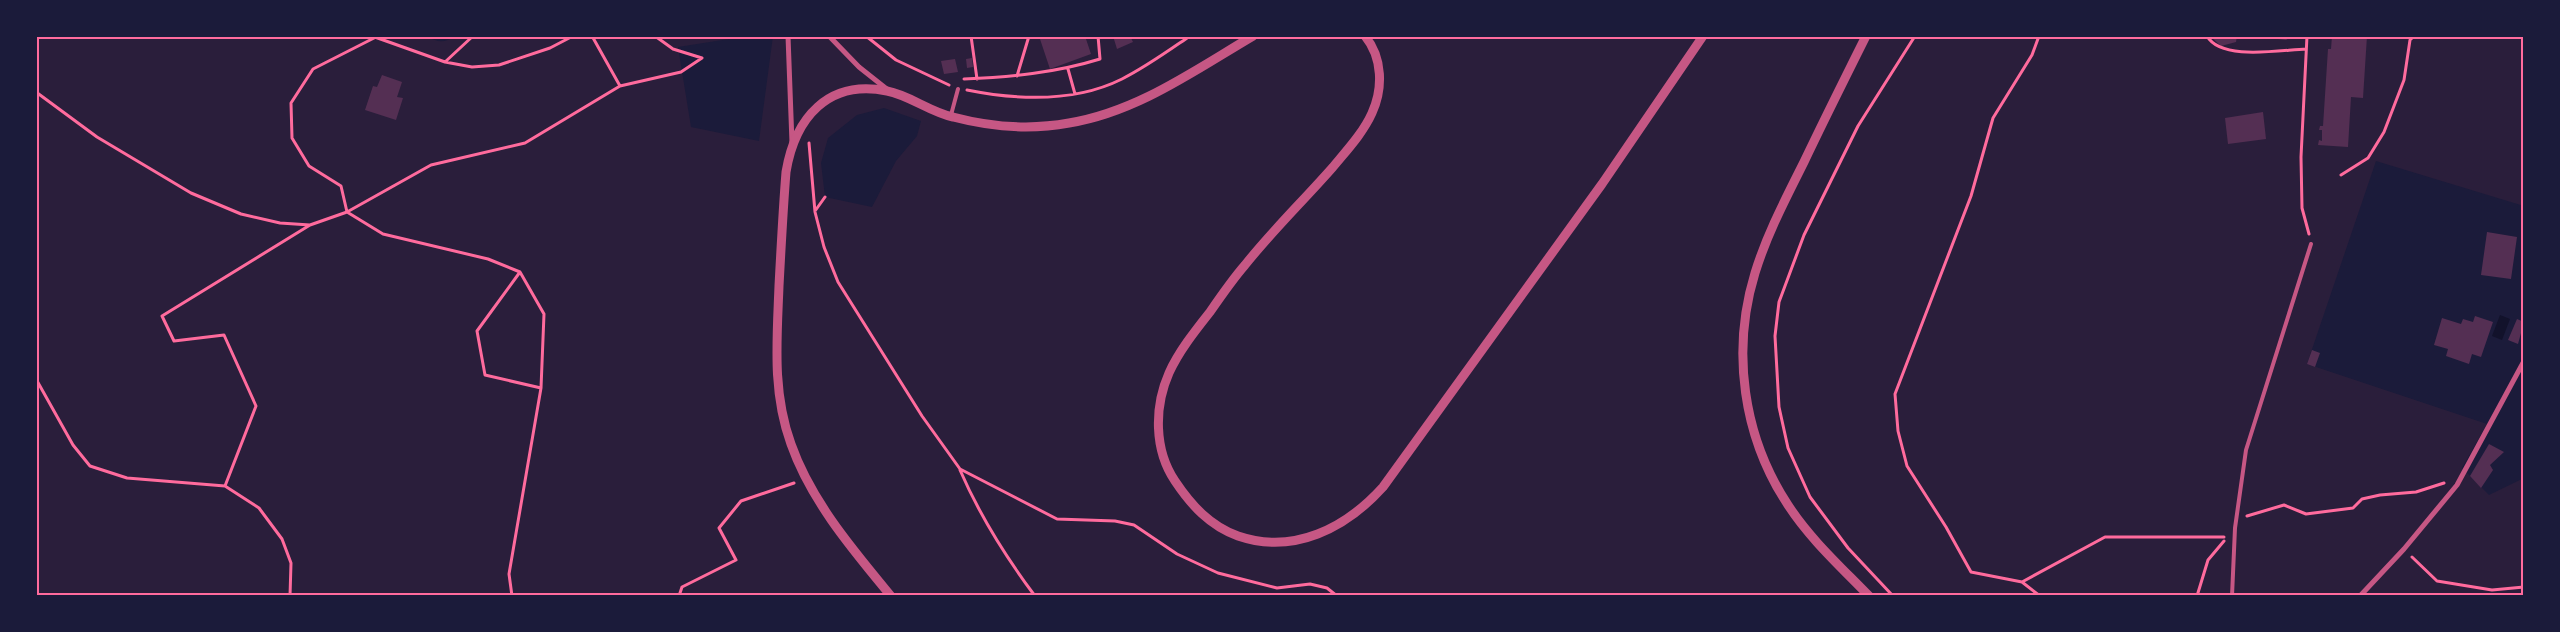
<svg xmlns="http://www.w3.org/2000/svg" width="2560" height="632" viewBox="0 0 2560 632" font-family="Lora,serif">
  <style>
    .green { fill: #2a1e3b; fill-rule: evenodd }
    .water { fill: #12122b }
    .building { fill: #542f53 }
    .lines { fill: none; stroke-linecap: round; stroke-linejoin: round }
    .path { stroke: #ff6b9d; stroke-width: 3 }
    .service { stroke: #c65784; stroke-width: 4 }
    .minor { stroke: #c65784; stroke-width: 5 }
    .tertiary { stroke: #c65784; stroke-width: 9 }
    .neatline { fill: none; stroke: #ff6b9d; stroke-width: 2 }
  </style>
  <rect width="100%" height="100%" fill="#1b1b3a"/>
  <!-- green -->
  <path class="green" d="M36 36H426C437 42 444 44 455 36H748L678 47 691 127 759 141 773 36H2524V206L2376 161 2307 364 2487 424 2462 468 2489 495 2524 478V596H36ZM884 108 921 121 917 136 896 161 872 207 825 197 821 163 828 138 857 115Z"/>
  <!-- water -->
  <path class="water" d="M2500 315 2510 319 2502 340 2492 336Z"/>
  <!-- building -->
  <path class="building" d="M1039 36H1085L1091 54 1050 69Z
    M1113 36H1130L1133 42 1117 49Z
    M2210 36H2237L2236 42 2221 46Z
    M2274 36H2292L2286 40 2278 39Z
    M2332 36H2367L2363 98 2351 97 2348 147 2318 145 2319 140 2322 141V130H2319L2320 126H2323L2328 49H2331Z
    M972 58 973 67 967 68 966 59Z
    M955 59 958 72 944 74 941 61Z
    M382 75 402 82 397 97 403 98 396 120 365 110 373 86 377 87Z
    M2263 112 2266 139 2228 144 2225 118Z
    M2487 232 2517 237 2511 279 2481 275Z
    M2475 316 2493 322 2481 357 2472 354 2469 364 2446 356 2448 349 2434 345 2442 318 2461 324 2463 319 2473 322Z
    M2517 319 2524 322 2518 344 2508 340Z
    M2312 350 2320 353 2315 367 2307 364Z
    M2489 444 2504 452 2490 465 2493 470 2481 488 2470 476Z"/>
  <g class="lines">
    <!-- path -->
    <path class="path" d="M372 36 445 62 472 67 499 65 550 48 573 36
      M592 36 620 86
      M655 36 673 49 702 58
      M866 36 896 60 949 85
      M971 36 977 79
      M2039 36 2032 55 1993 118 1971 196 1895 394 1898 431 1907 466 1946 527 1971 572 2022 582 2040 596
      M2207 36C2221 61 2280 50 2306 49
      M2307 36 2301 157 2302 208 2309 234
      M445 62 473 36
      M1068 69 1075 94
      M1017 76 1029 36
      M964 79C1010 77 1055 73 1100 59L1098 36
      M967 90C1017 100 1074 103 1122 79 1146 67 1168 51 1190 36
      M36 92 97 137 191 193 241 214 280 223 310 225 347 212 431 165 525 143 620 86 681 72 702 58
      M809 143 815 212 824 247 838 282 922 416 960 469 1057 519 1115 521 1134 525 1177 554 1218 573 1277 588 1310 584 1327 588 1337 596
      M2341 175 2368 158 2384 132 2404 80 2410 40 2414 36
      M815 211 825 197
      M347 212 383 234 488 259 520 272 544 314 541 388 509 574 512 596
      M347 212 341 186 309 166 292 138 291 103 313 69 374 38
      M520 272 477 331 485 375 541 388
      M36 379 73 445 90 466 127 478 225 486 259 508 282 539 291 563 290 596
      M960 470C980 516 1005 556 1035 596
      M225 486 256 406 224 335 174 341 162 316 310 225
      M2247 516 2284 505 2306 514 2353 508 2362 499 2380 495 2416 492 2444 483
      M2412 557 2437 581 2492 590 2524 587
      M2022 582 2105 537H2224
      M679 596 682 587 736 560 719 528 741 501 794 483
      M1893 596 1848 548 1810 497 1788 448 1779 407 1775 336 1779 302 1804 235 1858 126 1915 36
      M2197 596 2208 560 2224 541"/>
    <!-- service -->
    <path class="service" d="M951 115 958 89
      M2232 596 2235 528 2246 450 2311 244"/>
    <!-- minor -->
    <path class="minor" d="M788 36 792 143
      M829 36 859 67 888 90
      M2360 596 2404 549 2457 485 2524 361"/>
    <!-- tertiary -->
    <path class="tertiary" d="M1365 36C1383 58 1383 89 1372 113 1363 133 1347 150 1333 167 1304 200 1272 231 1245 265 1232 280 1221 296 1210 312 1195 331 1179 351 1169 373 1154 407 1154 450 1175 481 1191 505 1210 526 1238 536 1294 555 1346 528 1383 487L1602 184 1703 36
      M1866 36C1845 78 1824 120 1804 162 1786 198 1767 234 1755 273 1731 351 1743 437 1788 505 1810 539 1841 567 1869 596
      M891 596C853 550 811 501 791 444 772 392 777 340 779 286 781 248 783 210 786 172 795 118 828 79 887 91 909 95 930 112 953 117 991 127 1031 130 1069 123 1137 112 1195 70 1253 36"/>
  </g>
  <!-- border -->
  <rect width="2560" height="632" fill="none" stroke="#1b1b3a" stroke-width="75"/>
  <rect x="38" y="38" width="2484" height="556" class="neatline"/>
</svg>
